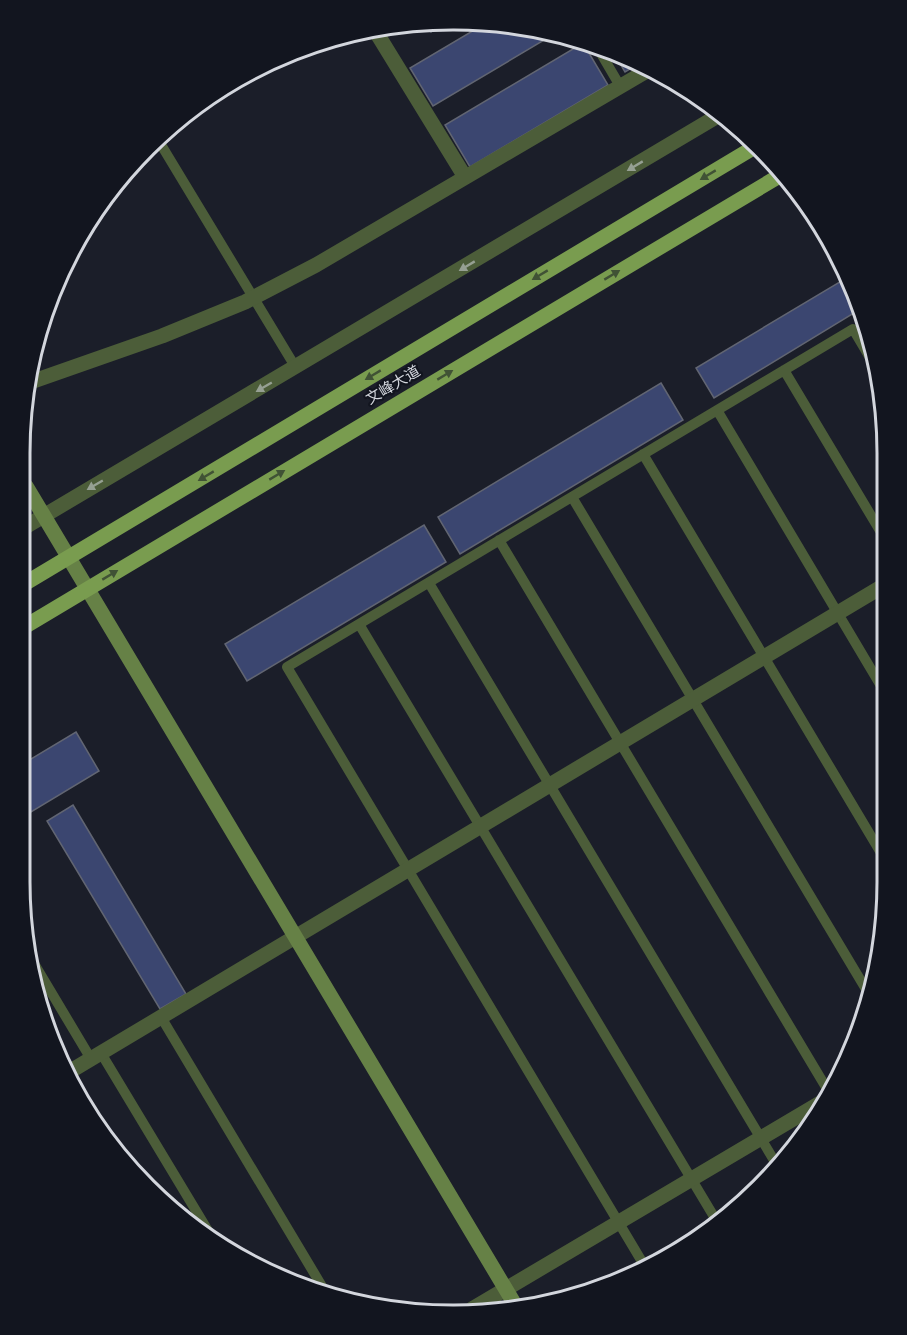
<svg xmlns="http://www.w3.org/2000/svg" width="907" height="1335" viewBox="0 0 907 1335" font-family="'Varela Round','Noto Sans SC',sans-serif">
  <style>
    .building { fill: #3b4670; stroke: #616572; stroke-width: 1.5 }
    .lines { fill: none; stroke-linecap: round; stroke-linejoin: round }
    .lane { stroke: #4c5d39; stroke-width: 10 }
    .street { stroke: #4c5d39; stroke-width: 15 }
    .secondary { stroke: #668146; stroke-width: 15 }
    .primary { stroke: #799c4f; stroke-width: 15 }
    .oneway { fill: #96a093 }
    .oneway2 { fill: #405235 }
    .labels { text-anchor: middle; stroke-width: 4.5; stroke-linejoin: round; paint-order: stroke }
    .street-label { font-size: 15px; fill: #d3d6dd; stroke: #12151f }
    .rim { fill: none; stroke: #d3d6dd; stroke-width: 3 }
  </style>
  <rect width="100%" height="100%" fill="#1b1e29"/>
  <!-- building -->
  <path class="building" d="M452 20 431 32 425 22Z
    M486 23 539 28 556 33 433 106 410 68Z
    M408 24 391 35 386 26Z
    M583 43 608 85 470 167 445 125Z
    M612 50 620 53 640 63 625 72Z
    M848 277 859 310 714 398 696 368Z
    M661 383 683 420 460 554 438 517Z
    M424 525 446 562 247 681 225 644Z
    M76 732 99 771 21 818V765Z
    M73 805 186 994 160 1009 47 821Z"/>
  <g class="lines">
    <!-- lane -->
    <path class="lane" d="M596 45 620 86
      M195 107 272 61
      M157 138 296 368
      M784 370 882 534
      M717 410 884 691
      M643 454 887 863
      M572 497 870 996
      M499 540 830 1094
      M429 583 778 1167
      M359 624 716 1220
      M29 955 91 1059
      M161 1017 326 1293
      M101 1053 210 1234
      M647 1270 287 667 853 329 879 373"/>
    <!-- street -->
    <path class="street" d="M373 27 465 177
      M28 383 162 336 245 302 316 265 650 69
      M25 527 721 114
      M69 1072 883 586
      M472 1309 827 1099"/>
    <!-- secondary -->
    <path class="secondary" d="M26 486 517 1308"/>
    <!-- primary -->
    <path class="primary" d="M24 584 758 145
      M24 627 781 175"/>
  </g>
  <!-- one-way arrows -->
  <defs><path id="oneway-solid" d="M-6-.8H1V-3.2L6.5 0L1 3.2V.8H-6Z" transform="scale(1.5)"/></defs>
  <g class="oneway">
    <use href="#oneway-solid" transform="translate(635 166) rotate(149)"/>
    <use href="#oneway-solid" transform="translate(467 266) rotate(149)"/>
    <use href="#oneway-solid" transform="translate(264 387) rotate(150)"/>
    <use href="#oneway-solid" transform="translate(95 485) rotate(150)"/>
  </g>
  <g class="oneway2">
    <use href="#oneway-solid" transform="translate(708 175) rotate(149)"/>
    <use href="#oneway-solid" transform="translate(540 275) rotate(149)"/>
    <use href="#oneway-solid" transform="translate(612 275) rotate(-31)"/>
    <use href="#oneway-solid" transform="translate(373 375) rotate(149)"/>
    <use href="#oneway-solid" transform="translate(445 375) rotate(-31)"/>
    <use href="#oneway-solid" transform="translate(277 475) rotate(-31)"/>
    <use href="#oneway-solid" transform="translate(206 476) rotate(149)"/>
    <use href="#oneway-solid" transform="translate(110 575) rotate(-31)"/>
  </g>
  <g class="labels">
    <!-- street labels -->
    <g class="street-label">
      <text transform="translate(393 385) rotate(-31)" y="5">文峰大道</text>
    </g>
  </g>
  <!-- crop -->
  <path d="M0 0H907V1335H0ZM453 30H454A423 423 0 0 1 877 453V882A423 423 0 0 1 454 1305H453A423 423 0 0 1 30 882V453A423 423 0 0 1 453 30Z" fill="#12151f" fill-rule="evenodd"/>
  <path class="rim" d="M453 30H454A423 423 0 0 1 877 453V882A423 423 0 0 1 454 1305H453A423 423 0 0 1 30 882V453A423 423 0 0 1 453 30Z"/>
</svg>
